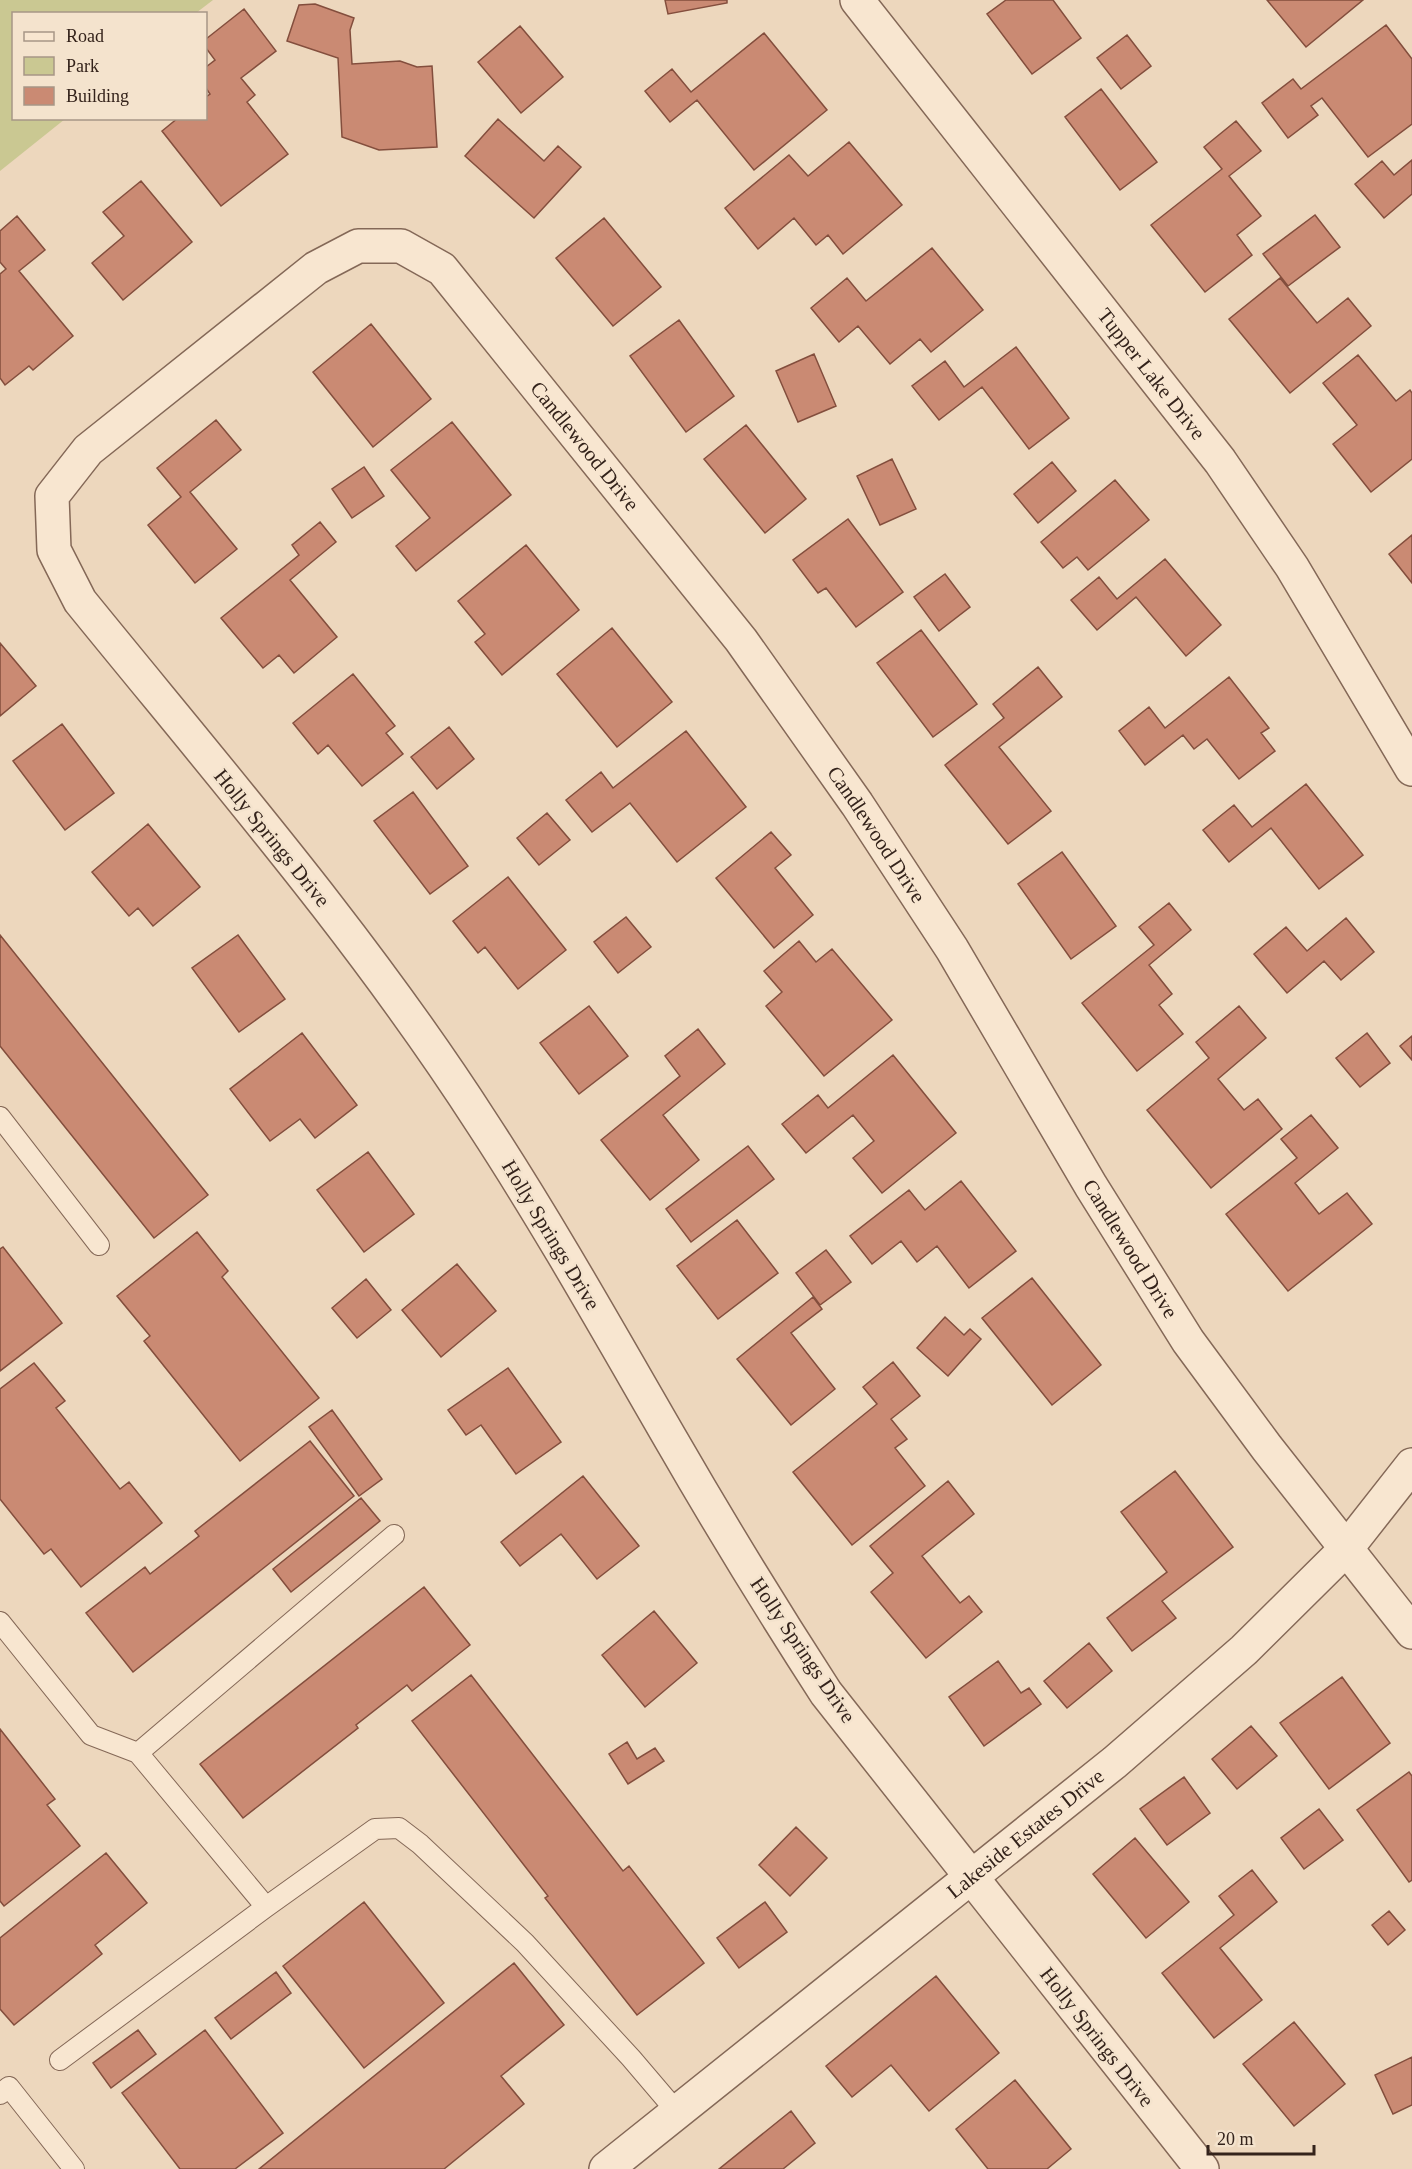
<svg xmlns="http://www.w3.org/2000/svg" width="1412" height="2169" viewBox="0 0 1412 2169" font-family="'Times New Roman',serif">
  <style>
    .green { fill: #cac892 }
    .building { fill: #ca8a73; stroke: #834e3d; stroke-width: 1.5 }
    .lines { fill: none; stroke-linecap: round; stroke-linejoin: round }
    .service-casing { stroke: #846857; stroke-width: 22 }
    .minor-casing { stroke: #846857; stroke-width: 36 }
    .service { stroke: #f8e6d0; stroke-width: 20 }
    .minor { stroke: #f8e6d0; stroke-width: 33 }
    .labels { text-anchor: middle; stroke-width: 5; stroke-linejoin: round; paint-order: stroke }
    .street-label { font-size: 21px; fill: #34231b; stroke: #f4e3cd }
  </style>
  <rect width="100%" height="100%" fill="#edd7bd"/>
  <!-- green -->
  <path class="green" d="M0 0H213L196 13 14 14V118L65 119 0 171Z"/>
  <!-- building -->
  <path class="building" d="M665 0H727V3L668 14Z
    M1006 0H1053L1081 38 1032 74 987 14Z
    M1267 0H1363L1306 47Z
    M315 4 354 18 350 30 352 64 400 61 417 67 432 66 437 147 379 150 342 137 338 58 287 41 299 5Z
    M244 9 276 51 241 78 255 95 247 102 288 154 221 206 162 131 178 118H206V97L210 94 206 88V67L215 60 206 48V39Z
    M1386 25 1412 59V124L1368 157 1322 98 1311 106 1318 115 1288 138 1262 103 1293 79 1301 89Z
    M520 26 563 77 521 113 478 62Z
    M764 33 827 110 754 170 697 100 670 122 645 91 672 69 691 92Z
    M1127 35 1151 66 1121 89 1097 58Z
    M1101 89 1157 162 1120 190 1065 117Z
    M498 119 544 161 558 146 581 167 534 218 465 156Z
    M1236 121 1261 151 1229 176 1261 216 1237 235 1252 255 1205 292 1151 225 1222 169 1204 147Z
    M849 142 902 205 843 254 828 235 816 245 794 218 758 249 725 208 789 155 808 176Z
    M1412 160V194L1384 218 1355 184 1382 161 1394 175Z
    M141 181 192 242 123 300 92 263 124 236 103 212Z
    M1315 215 1340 247 1288 286 1263 254Z
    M17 216 45 250 19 271 73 336 33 370 29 366 5 385 0 378V274L6 269 0 262V231Z
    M604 218 661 287 613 326 556 258Z
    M932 248 983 310 931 352 920 339 890 364 858 326 839 342 811 308 847 278 866 301Z
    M1280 278 1317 323 1348 298 1371 326 1290 393 1229 319Z
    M679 320 734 396 686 432 630 356Z
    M371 324 431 399 373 447 313 372Z
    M1016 347 1069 418 1029 449 982 387 939 420 912 386 945 361 964 387Z
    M814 354 836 406 798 422 776 371Z
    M1358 355 1396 401 1410 390 1412 393V459L1371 492 1333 444 1357 425 1323 383Z
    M216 420 241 450 190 492 237 549 195 583 148 525 181 497 157 468Z
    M452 422 511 495 416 571 396 546 430 518 391 470Z
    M746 425 806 499 765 533 704 459Z
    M892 459 916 509 880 525 857 476Z
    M1052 462 1076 491 1038 523 1014 494Z
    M364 467 384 496 352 518 332 489Z
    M1115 480 1149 520 1088 570 1077 557 1063 568 1041 542Z
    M848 519 903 592 856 627 826 588 818 593 793 560Z
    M320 522 336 542 290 580 337 637 294 673 279 655 263 668 221 618 299 555 292 545Z
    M1412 535V583L1389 554Z
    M526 545 579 610 502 675 475 642 485 634 458 601Z
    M1165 559 1221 625 1186 656 1136 597 1097 630 1071 600 1099 577 1117 599Z
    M945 574 970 607 939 631 914 597Z
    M612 628 672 702 617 747 557 674Z
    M921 630 977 704 933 737 877 663Z
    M0 643 36 686 0 716Z
    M1038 667 1062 697 999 747 1051 811 1008 844 945 765 1004 718 993 704Z
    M353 674 395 726 386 733 403 754 362 786 328 745 318 754 293 723Z
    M1229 677 1269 728 1261 733 1275 751 1239 779 1207 739 1194 749 1183 735 1145 765 1119 731 1149 707 1165 728Z
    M62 724 114 793 65 830 13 761Z
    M449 727 474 759 437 789 411 757Z
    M686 731 746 807 677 862 630 803 592 832 566 800 601 772 613 788Z
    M1306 784 1363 855 1319 889 1271 828 1229 862 1203 830 1234 805 1252 827Z
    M413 792 468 866 430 894 374 821Z
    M547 813 570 840 539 865 517 838Z
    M148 824 200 887 153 926 138 908 129 916 92 872Z
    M771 832 791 855 775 868 813 915 774 948 716 878Z
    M1062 852 1116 926 1071 959 1018 884Z
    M508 877 566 950 518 989 485 947 478 953 453 921Z
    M1169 903 1191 930 1149 965 1172 994 1159 1005 1183 1034 1137 1071 1082 1003 1154 945 1139 927Z
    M626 917 651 947 618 973 594 942Z
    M1346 918 1374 952 1341 980 1324 961 1287 993 1254 954 1286 927 1307 951Z
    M0 935 208 1195 154 1238 0 1046Z
    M238 935 285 999 239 1032 192 968Z
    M799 941 816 962 832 949 892 1020 824 1076 766 1006 782 992 764 971Z
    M589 1006 628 1056 579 1094 540 1043Z
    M1239 1006 1266 1038 1218 1079 1244 1110 1258 1099 1282 1129 1211 1188 1147 1110 1209 1058 1196 1042Z
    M698 1029 725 1064 663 1115 699 1160 650 1200 601 1140 680 1076 665 1056Z
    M302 1033 357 1105 315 1138 300 1119 270 1141 230 1089Z
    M1367 1033 1390 1063 1360 1087 1336 1058Z
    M1412 1036V1060L1400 1046Z
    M893 1055 956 1133 882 1193 853 1158 874 1141 853 1115 806 1153 782 1124 818 1095 828 1108Z
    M1311 1115 1338 1148 1295 1183 1319 1214 1347 1193 1372 1224 1288 1291 1226 1214 1297 1158 1281 1139Z
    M748 1146 774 1179 691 1242 666 1209Z
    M368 1152 414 1214 364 1252 317 1190Z
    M961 1181 1016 1251 969 1288 937 1246 917 1262 901 1241 872 1264 850 1236 909 1190 925 1210Z
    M737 1220 778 1273 718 1319 677 1266Z
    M197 1232 228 1271 222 1277 319 1398 240 1461 144 1341 150 1336 117 1296Z
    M3 1247 62 1323 0 1371V1249Z
    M826 1250 851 1282 820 1305 796 1273Z
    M457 1264 496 1311 441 1357 402 1310Z
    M1032 1278 1101 1365 1052 1405 982 1318Z
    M366 1279 391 1310 357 1338 332 1308Z
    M813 1297 822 1309 791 1333 835 1389 791 1425 737 1359Z
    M945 1317 964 1335 970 1329 981 1339 948 1376 917 1348Z
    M893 1362 920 1396 891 1419 907 1439 895 1448 925 1486 852 1545 793 1472 877 1404 863 1387Z
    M34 1363 65 1401 56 1408 120 1489 129 1482 162 1523 81 1587 51 1549 44 1554 0 1499V1389Z
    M508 1368 561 1442 516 1474 481 1425 466 1435 448 1410Z
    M332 1410 382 1479 359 1496 309 1427Z
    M310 1441 354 1496 133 1672 86 1613 145 1567 150 1574 199 1536 195 1531Z
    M1175 1471 1233 1547 1162 1601 1176 1618 1132 1651 1107 1618 1167 1572 1121 1512Z
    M583 1476 639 1546 597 1579 561 1534 520 1566 501 1542Z
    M948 1481 974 1514 922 1556 960 1603 969 1596 982 1612 926 1658 871 1592 893 1573 870 1546Z
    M361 1498 380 1521 291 1592 273 1569Z
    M424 1587 470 1645 412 1691 407 1685 356 1725 358 1728 243 1818 200 1764Z
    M654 1611 697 1663 645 1707 602 1655Z
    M1089 1643 1112 1671 1067 1708 1044 1681Z
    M998 1661 1021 1693 1029 1688 1041 1704 984 1746 949 1697Z
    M471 1675 623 1871 629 1866 704 1963 637 2015 545 1898 548 1896 412 1721Z
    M1342 1677 1390 1743 1329 1789 1280 1723Z
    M1251 1726 1277 1756 1237 1789 1212 1759Z
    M0 1729 55 1799 47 1805 80 1846 4 1906 0 1901Z
    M627 1742 637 1759 655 1748 664 1761 628 1784 609 1754Z
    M1409 1772 1412 1776V1880L1409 1882 1357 1810Z
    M1184 1777 1210 1813 1167 1845 1140 1809Z
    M1319 1809 1343 1840 1304 1869 1281 1838Z
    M796 1827 827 1858 790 1896 759 1865Z
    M1135 1838 1189 1902 1146 1938 1093 1874Z
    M106 1853 147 1903 95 1945 102 1954 14 2025 0 2009V1938Z
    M1252 1870 1277 1902 1220 1948 1262 2000 1214 2038 1162 1973 1234 1915 1219 1896Z
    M364 1902 444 2003 364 2068 283 1966Z
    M765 1902 787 1932 739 1968 717 1938Z
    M1389 1911 1405 1930 1388 1945 1372 1925Z
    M514 1963 564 2025 501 2076 524 2104 444 2169H259Z
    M276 1972 291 1993 231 2039 215 2018Z
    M936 1976 999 2053 929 2111 891 2065 852 2097 826 2066Z
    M1294 2022 1345 2084 1294 2126 1243 2064Z
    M138 2030 156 2054 111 2088 93 2063Z
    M205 2030 283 2133 235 2169H180L122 2093Z
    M1412 2057V2105L1393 2114 1375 2075Z
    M1015 2080 1071 2149 1047 2169H988L956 2129Z
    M791 2111 815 2143 783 2169H719Z"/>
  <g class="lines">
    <defs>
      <path id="service" d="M0 1117 99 1245
        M0 1622 91 1735 138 1753 266 1907
        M138 1753 394 1535
        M60 2060 266 1907 375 1829 399 1828 420 1844 525 1943 631 2058 677 2112
        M0 2094 9 2087 74 2169"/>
      <g id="minor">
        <path id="s1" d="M857 0 1220 461 1292 567 1412 769"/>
        <path id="s2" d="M606 2169 1115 1762 1244 1650 1346 1549 1412 1465"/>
        <path id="s3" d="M1202 2169 826 1693C773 1611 722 1528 673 1443 611 1336 550 1227 482 1123 363 938 218 771 80 601L54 550 52 496 88 450 316 268 358 246H401L442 269 741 640 857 804 952 949 1091 1186 1188 1341 1267 1448 1412 1632"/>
      </g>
    </defs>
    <!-- service casing -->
    <use href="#service" class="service-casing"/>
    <!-- minor casing -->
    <use href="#minor" class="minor-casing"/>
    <!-- service -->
    <use href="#service" class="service"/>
    <!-- minor -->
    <use href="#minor" class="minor"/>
  </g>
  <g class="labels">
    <!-- street labels -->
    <g class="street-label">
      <text dy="7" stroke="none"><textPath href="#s1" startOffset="476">Tupper Lake Drive</textPath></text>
      <text dy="7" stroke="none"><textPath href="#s3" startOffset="2758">Candlewood Drive</textPath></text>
      <text dy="7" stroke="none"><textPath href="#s3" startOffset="3244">Candlewood Drive</textPath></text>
      <text transform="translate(272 838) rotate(51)" y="7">Holly Springs Drive</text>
      <text transform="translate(551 1235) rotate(59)" y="7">Holly Springs Drive</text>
      <text dy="7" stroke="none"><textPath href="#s3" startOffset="3730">Candlewood Drive</textPath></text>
      <text transform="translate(803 1650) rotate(56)" y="7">Holly Springs Drive</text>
      <text dy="7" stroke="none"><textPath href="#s2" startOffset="537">Lakeside Estates Drive</textPath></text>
      <text transform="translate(1097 2037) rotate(52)" y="7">Holly Springs Drive</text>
    </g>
  </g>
  <!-- legend -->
  <rect x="12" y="12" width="195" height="108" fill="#f4e3cd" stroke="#a79686" stroke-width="1.5"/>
  <rect x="24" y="32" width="30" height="9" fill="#f8e6d0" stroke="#a79686" stroke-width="1.5"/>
  <text x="66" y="42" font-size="18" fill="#34231b">Road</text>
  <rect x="24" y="57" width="30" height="18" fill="#cac892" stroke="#a79686" stroke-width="1.5"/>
  <text x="66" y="72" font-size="18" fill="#34231b">Park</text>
  <rect x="24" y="87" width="30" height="18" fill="#ca8a73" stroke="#a79686" stroke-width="1.5"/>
  <text x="66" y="102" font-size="18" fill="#34231b">Building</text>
  <!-- scale -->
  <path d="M1208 2145v9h106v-9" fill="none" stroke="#34231b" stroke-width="3"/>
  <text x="1217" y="2145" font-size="18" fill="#34231b" stroke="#f4e3cd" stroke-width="4.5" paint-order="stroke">20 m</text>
</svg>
